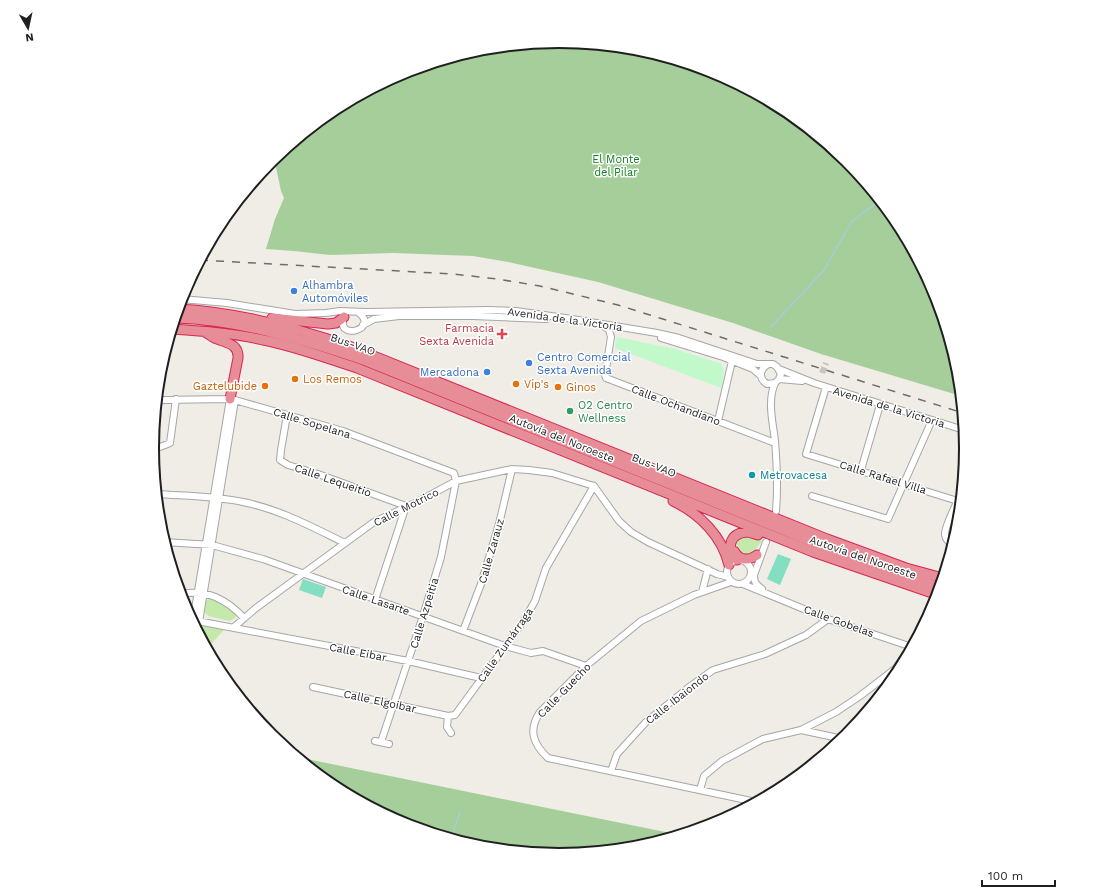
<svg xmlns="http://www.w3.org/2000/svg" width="1118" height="896" viewBox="0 0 1118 896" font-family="'Work Sans',sans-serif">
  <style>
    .grass { fill: #c5e9ab }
    .forest { fill: #a5ce9a }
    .park { fill: #c2f9cb }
    .pitch { fill: #83dec2 }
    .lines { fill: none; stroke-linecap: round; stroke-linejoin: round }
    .stream { stroke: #a6ccdd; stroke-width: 1.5 }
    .minor-tunnel { stroke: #c5c4bd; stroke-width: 6; stroke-dasharray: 6 3; stroke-linecap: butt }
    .minor-casing { stroke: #a6a6a6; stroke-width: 8 }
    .highway-casing { stroke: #d92655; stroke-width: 11 }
    .minor { stroke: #fff; stroke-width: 6 }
    .highway { stroke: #e68d97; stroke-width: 9 }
    .rail { stroke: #6d6d6d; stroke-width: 1.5; stroke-dasharray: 8 8; stroke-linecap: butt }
    .shop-dot { fill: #3f7fe0; stroke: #fff; stroke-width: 1.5 }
    .health-dot { fill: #e0444e; stroke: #fff; stroke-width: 1.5 }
    .food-dot { fill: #e8710a; stroke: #fff; stroke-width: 1.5 }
    .leisure-dot { fill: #2e9e5b; stroke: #fff; stroke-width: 1.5 }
    .culture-dot { fill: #0f9aa8; stroke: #fff; stroke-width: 1.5 }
    .labels { text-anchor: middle; stroke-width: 3; stroke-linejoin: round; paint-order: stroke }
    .park-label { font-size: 11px; fill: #0d7d1f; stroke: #fff }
    .shop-label { font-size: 11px; fill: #366cbe; stroke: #fff; text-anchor: start }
    .street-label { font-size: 11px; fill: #1f1f1f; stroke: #fff }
    .health-label { font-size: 11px; fill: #be3a42; stroke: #fff; text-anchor: end }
    .food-label { font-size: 11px; fill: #c56008; stroke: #fff; text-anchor: start }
    .leisure-label { font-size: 11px; fill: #27864d; stroke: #fff; text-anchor: start }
    .culture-label { font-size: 11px; fill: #0d838f; stroke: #fff; text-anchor: start }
    .rim { fill: none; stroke: #1f1f1f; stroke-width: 2 }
  </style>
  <rect width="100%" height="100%" fill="#efede5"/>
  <!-- grass -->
  <path class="grass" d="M743 536H753L762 541 752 554 742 555C736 549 734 542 743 536Z
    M209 599C217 600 235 609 236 617L230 621 208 616 204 612 206 601Z
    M194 624 223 629V631L211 644 205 645Z"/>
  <!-- forest -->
  <path class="forest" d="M559 41 639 49 715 72 785 110 847 160 898 222 935 292 958 369 961 396 821 354 733 323 598 282 508 262 473 256 393 253 330 255 294 251 266 249 275 219 284 198 281 191 274 158 333 109 403 72 480 49Z
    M297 757 680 835 638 847 559 855 479 847 403 824 333 786Z"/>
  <!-- park -->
  <path class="park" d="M617 337 675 349 722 364 724 373 721 388 615 348Z"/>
  <!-- pitch -->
  <path class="pitch" d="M778 554 791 559 780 585 767 579Z
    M303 579 326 587 322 598 299 590Z"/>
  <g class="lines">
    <!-- stream -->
    <path class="stream" d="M771 327 824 270 852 221 878 202 879 200
      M451 838 460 812"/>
    <!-- minor-tunnel -->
    <path class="minor-tunnel" d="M822 373 826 363"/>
    <defs>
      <path id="minor" d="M181 299 227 303 295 314 326 313 340 311 365 312 488 310 516 311 572 319 657 333 679 338 757 364H773L777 367 781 374 779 379 775 383 767 384C759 379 759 370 767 365
        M344 317C335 342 381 329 358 312
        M363 325 374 319 399 316H473L546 319
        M605 327 609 330 611 337 605 375 606 378 775 443
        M661 338 723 357 753 369 761 376
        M779 369 814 383 964 430
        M779 379 802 381
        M775 383C767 401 773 423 775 441 777 465 778 488 776 511
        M826 387 806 454 961 502
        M157 400 230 399 235 400 343 431 454 473 456 481 441 557 423 616 381 742
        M287 415 281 450 280 460 288 465 318 474 406 506 375 600
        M718 421 732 361
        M152 448 160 447 170 443 176 399
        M861 470 880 405
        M594 486 619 521 631 532 648 542 717 574 728 577
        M157 494C185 496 215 496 243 502 279 509 312 527 345 543
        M812 496 888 519 932 420
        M164 542 212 545 263 559 505 646 531 653 543 651 586 666
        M953 545C949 543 946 540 945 535 944 526 958 501 962 492
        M727 572a12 12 0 1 1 24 0a12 12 0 1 1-24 0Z
        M731 582 694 595 641 621 586 666 540 712C528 730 533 744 548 758L756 802
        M743 584 828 619 912 647
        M762 589C756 585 754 582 754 575L766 542
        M702 592 708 569
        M180 594C207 589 226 599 244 618
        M192 620 408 661 481 678
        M193 621 230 399
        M199 622 235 400
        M234 627 256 608 374 522 419 501 456 481 512 469 529 470 552 473 594 486
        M463 631 481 584 499 524 512 469
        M313 687 448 716 455 715 523 622 535 601 546 568 594 486
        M448 716 447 727 451 733
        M801 730 843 739
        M375 741 389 744
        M611 771 617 754 646 722 688 688 713 670 765 654 806 635 828 619
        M700 790 704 776 722 761 763 739 801 730 836 712 860 696 895 669 911 647"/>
      <path id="highway" d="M178 309C237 312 294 327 349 346L827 539 906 568 943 578
        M175 318C240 320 305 340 366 361L825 547 903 575 940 587
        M272 318 328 324 336 323 344 317
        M172 329C203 331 233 333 263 340 295 346 326 358 357 368L813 552 938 595
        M205 332C209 334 213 338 217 339 227 343 239 344 238 358L230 399
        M673 501C700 514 722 536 729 565
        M734 551C740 561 748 561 757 555
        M737 560C726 549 729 534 746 532 750 532 754 534 758 535"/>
    </defs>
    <!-- minor casing -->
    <use href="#minor" class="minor-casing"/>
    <!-- highway casing -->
    <use href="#highway" class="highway-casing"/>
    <!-- minor -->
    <use href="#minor" class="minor"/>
    <!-- highway -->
    <use href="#highway" class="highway"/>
    <!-- rail -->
    <path class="rail" d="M200 260 453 274 497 279 540 286 618 305 963 413"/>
  </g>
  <!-- markers -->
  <g class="shop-dot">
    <circle cx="294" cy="291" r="4"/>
    <circle cx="529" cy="363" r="4"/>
    <circle cx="487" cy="372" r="4"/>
  </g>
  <path class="health-dot" d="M500 328h4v4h4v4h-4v4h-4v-4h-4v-4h4z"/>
  <g class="food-dot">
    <circle cx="295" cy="379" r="4"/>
    <circle cx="516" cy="384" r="4"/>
    <circle cx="265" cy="386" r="4"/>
    <circle cx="558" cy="387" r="4"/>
  </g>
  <circle class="leisure-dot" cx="570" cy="411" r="4"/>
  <circle class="culture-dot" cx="752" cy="475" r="4"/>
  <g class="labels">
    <!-- park labels -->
    <g class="park-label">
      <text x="616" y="163">El Monte<tspan x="616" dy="13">del Pilar</tspan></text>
    </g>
    <!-- shop labels -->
    <g class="shop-label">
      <text x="302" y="289">Alhambra<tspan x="302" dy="13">Automóviles</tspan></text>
      <text x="537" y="361">Centro Comercial<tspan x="537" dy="13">Sexta Avenida</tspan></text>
      <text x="479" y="376" text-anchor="end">Mercadona</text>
    </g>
    <!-- street labels -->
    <g class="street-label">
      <text transform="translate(565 319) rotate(8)" y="4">Avenida de la Victoria</text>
      <text transform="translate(353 344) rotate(19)" y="4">Bus-VAO</text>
      <text transform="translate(676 405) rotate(21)" y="4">Calle Ochandiano</text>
      <text transform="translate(889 407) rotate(17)" y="4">Avenida de la Victoria</text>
      <text transform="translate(312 423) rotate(17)" y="4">Calle Sopelana</text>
      <text transform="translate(562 438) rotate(22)" y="4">Autovía del Noroeste</text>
      <text transform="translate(654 465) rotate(22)" y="4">Bus-VAO</text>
      <text transform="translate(883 477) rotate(17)" y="4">Calle Rafael Villa</text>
      <text transform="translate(333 480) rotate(19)" y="4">Calle Lequeitio</text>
      <text transform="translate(406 507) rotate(-27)" y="4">Calle Motrico</text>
      <text transform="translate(491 551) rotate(-74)" y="4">Calle Zarauz</text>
      <text transform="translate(863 557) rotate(19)" y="4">Autovía del Noroeste</text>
      <text transform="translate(376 600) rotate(19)" y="4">Calle Lasarte</text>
      <text transform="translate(424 613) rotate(-73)" y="4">Calle Azpeitia</text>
      <text transform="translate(839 621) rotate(20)" y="4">Calle Gobelas</text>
      <text transform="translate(505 645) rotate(-55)" y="4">Calle Zumárraga</text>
      <text transform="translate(358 652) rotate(11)" y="4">Calle Eibar</text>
      <text transform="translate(564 690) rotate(-46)" y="4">Calle Guecho</text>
      <text transform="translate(677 698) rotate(-38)" y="4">Calle Ibaiondo</text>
      <text transform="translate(380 701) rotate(12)" y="4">Calle Elgoibar</text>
    </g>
    <!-- health labels -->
    <g class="health-label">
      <text x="494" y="332">Farmacia<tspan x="494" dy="13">Sexta Avenida</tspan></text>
    </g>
    <!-- food labels -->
    <g class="food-label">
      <text x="303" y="383">Los Remos</text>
      <text x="524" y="388">Vip's</text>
      <text x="257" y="390" text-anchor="end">Gaztelubide</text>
      <text x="566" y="391">Ginos</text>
    </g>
    <!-- leisure labels -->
    <g class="leisure-label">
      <text x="578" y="409">O2 Centro<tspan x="578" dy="13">Wellness</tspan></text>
    </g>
    <!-- culture labels -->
    <g class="culture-label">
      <text x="760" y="479">Metrovacesa</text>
    </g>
  </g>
  <!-- crop -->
  <path d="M0 0H1118V896H0ZM159 448a400 400 0 1 1 800 0a400 400 0 1 1-800 0Z" fill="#fff" fill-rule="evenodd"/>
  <path class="rim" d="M159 448a400 400 0 1 1 800 0a400 400 0 1 1-800 0Z"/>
  <!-- north arrow -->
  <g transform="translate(28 28) rotate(171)" stroke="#ffffff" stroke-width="3" paint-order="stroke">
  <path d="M0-3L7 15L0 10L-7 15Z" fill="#1f1f1f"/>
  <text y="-6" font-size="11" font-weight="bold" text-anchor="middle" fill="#1f1f1f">N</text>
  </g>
  <!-- scale -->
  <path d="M982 880v6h73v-6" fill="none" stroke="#1f1f1f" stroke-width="2"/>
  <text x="988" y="880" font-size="12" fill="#1f1f1f" stroke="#ffffff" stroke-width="3" paint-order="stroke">100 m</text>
</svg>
